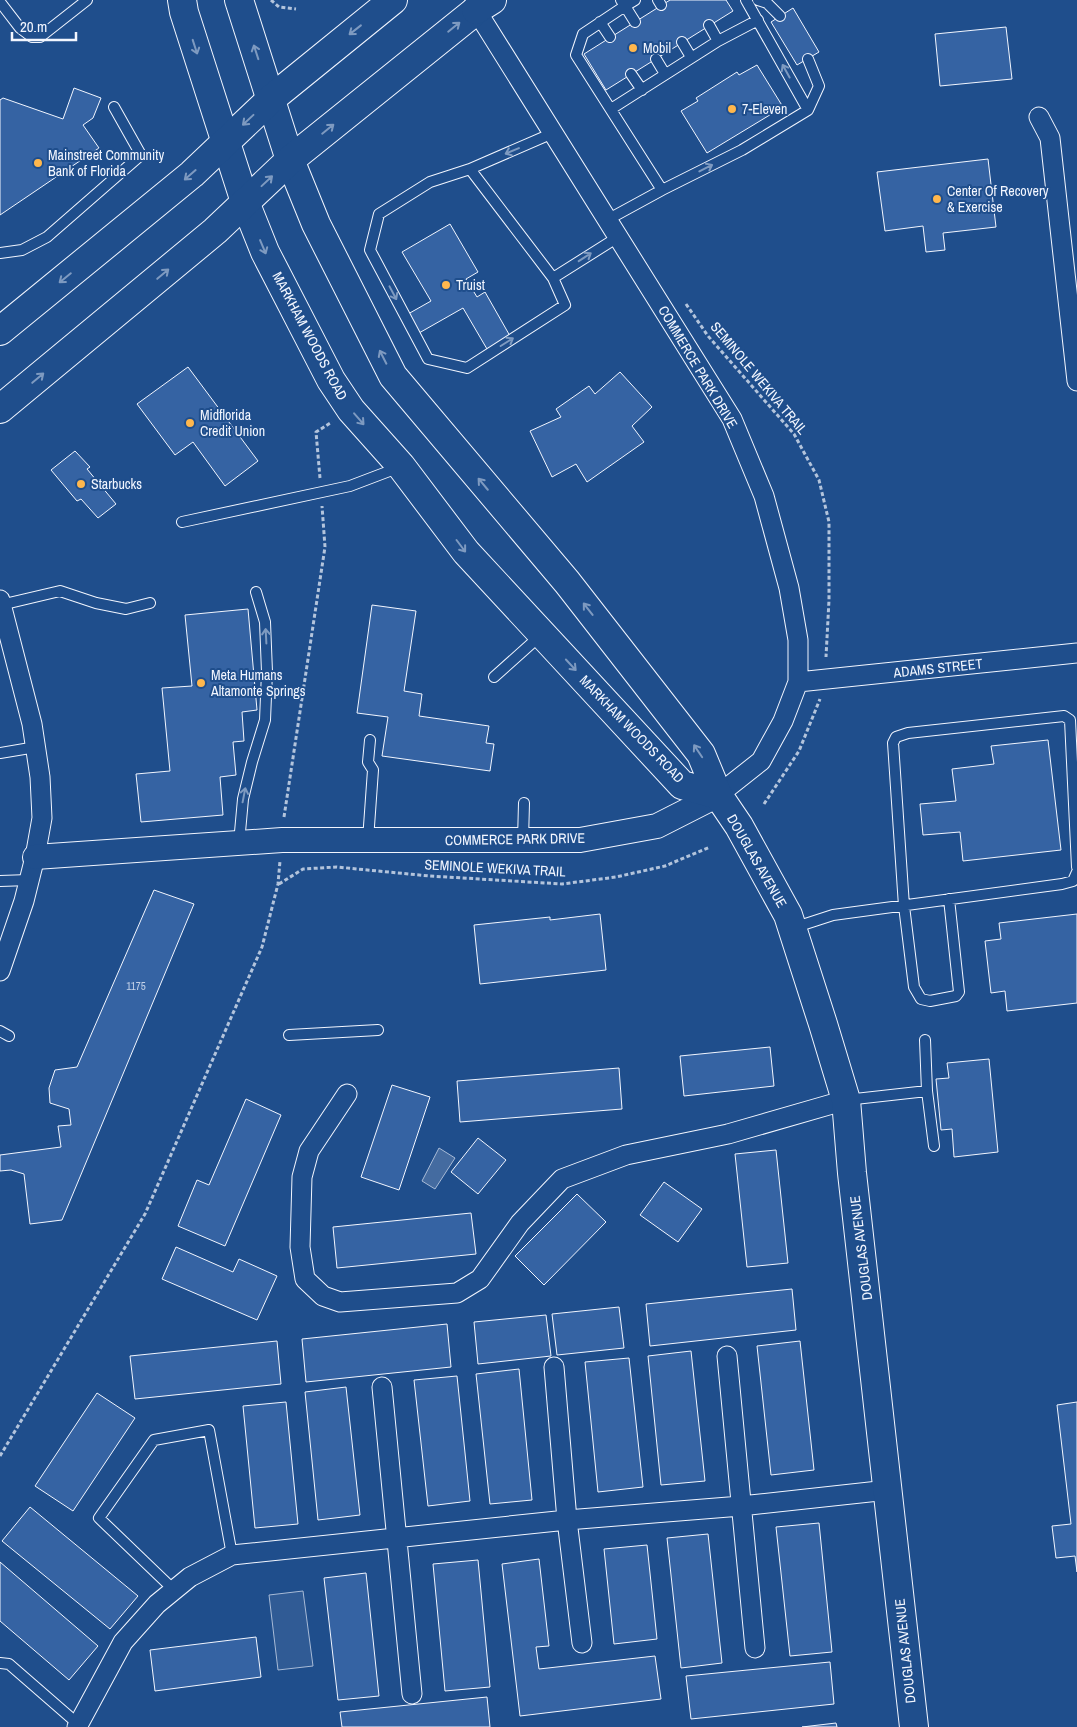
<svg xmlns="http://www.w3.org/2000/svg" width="1077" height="1727" viewBox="0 0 1077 1727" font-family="'Archivo Narrow',sans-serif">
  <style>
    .built { fill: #305b95; stroke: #a8bbd7 }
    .water { fill: #446ba0; stroke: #a8bbd7 }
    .building { fill: #3563a3; stroke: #f2f6ff }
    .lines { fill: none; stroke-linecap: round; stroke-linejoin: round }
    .service-casing { stroke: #f2f6ff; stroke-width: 12 }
    .minor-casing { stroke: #f2f6ff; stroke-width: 21 }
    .tertiary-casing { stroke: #f2f6ff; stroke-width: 26 }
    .secondary-casing { stroke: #f2f6ff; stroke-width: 30 }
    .primary-casing { stroke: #f2f6ff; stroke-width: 30 }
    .motorway-casing { stroke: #f2f6ff; stroke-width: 30 }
    .path { stroke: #b3c4dc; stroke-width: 3; stroke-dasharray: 4 2.5; stroke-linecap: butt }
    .service { stroke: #1f4e8c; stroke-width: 10 }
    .minor { stroke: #1f4e8c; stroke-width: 19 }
    .tertiary { stroke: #1f4e8c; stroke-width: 24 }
    .secondary { stroke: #1f4e8c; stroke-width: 28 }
    .primary { stroke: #1f4e8c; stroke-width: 28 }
    .motorway { stroke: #1f4e8c; stroke-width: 28 }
    .oneway { stroke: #7e9ac0 }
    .poi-dot { fill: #ffb74d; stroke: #1f4e8c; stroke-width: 2 }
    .labels { text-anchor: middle; stroke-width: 4; stroke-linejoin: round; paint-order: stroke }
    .number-label { font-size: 11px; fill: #c3d1e8 }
    .poi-label { font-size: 14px; fill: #f2f6ff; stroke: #1f4e8c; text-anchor: start }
    .street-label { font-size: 14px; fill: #f2f6ff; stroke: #1f4e8c }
  </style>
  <rect width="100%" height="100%" fill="#1f4e8c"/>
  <!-- built -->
  <path class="built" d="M303 1591 313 1666 278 1670 269 1595Z"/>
  <!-- water -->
  <path class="water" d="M439 1148 455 1158 435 1189 422 1181Z"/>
  <!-- building -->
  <path class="building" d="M670 0H726L733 11 606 90 584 54Z
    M793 8 819 52 797 65 771 22Z
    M1006 27 1012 79 940 86 935 34Z
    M757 65 783 107 707 153 681 111 698 101 696 98 737 72 739 75Z
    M74 88 101 98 93 118 83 125 99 148 0 215V100L3 98 63 119Z
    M988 159 996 227 943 233 945 250 926 252 923 226 885 231 877 172Z
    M450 224 478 272 466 279 477 297 485 292 510 336 487 349 463 308 419 333 408 314 431 301 402 252Z
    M188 367 258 461 225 486 193 442 175 455 137 404Z
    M620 372 652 407 632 426 644 442 587 482 576 464 552 477 530 431 561 417 556 409 589 386 595 394Z
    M75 451 90 467 87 469 116 504 98 518 81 499 77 501 51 470Z
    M372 605 416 611 404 691 422 694 419 716 489 726 486 743 494 744 490 771 382 756 388 717 357 713Z
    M248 609 257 710 242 712 244 741 233 742 236 775 220 777 223 815 141 822 136 774 170 771 162 688 192 686 185 615Z
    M1048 740 1061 850 963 861 960 832 923 835 920 804 956 801 952 769 994 764 991 746Z
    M154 890 194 904 62 1220 30 1224 24 1174 11 1170 0 1171V1155L61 1147 58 1126 71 1125 69 1109 50 1103 49 1088 55 1070 77 1067Z
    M600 914 606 970 480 984 474 925 550 917V920Z
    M1077 914V1003L1007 1011 1005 991 991 993 985 941 1001 939 999 923Z
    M770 1047 774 1086 684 1096 680 1056Z
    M989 1059 998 1152 954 1157 952 1129 941 1130 936 1079 949 1078 947 1063Z
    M619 1068 622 1109 460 1122 457 1081Z
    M392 1085 430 1097 399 1190 361 1177Z
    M246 1099 281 1115 225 1246 178 1226 197 1180 209 1185Z
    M478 1138 506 1160 478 1194 451 1172Z
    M776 1150 788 1263 747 1267 735 1154Z
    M664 1182 702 1209 678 1242 640 1215Z
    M577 1194 606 1222 544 1285 515 1256Z
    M471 1213 476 1254 337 1268 333 1227Z
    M176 1247 233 1272 239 1259 277 1276 257 1320 162 1279Z
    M792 1289 796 1330 650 1346 646 1304Z
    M619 1307 624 1348 557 1355 552 1314Z
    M546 1315 551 1356 478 1364 474 1322Z
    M447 1324 451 1367 306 1382 302 1339Z
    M277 1341 281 1384 135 1399 130 1356Z
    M800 1341 814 1470 771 1475 757 1346Z
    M691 1351 705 1481 661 1485 648 1356Z
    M629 1358 643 1487 598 1492 585 1362Z
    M519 1369 532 1500 490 1504 476 1374Z
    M457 1376 470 1501 428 1506 414 1380Z
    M346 1387 360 1515 318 1520 305 1392Z
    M97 1393 135 1418 73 1511 35 1486Z
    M286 1402 298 1524 255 1528 243 1406Z
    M1077 1402V1572L1075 1556 1056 1558 1052 1526 1071 1524 1057 1405Z
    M30 1507 138 1596 110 1629 2 1541Z
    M819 1523 832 1652 790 1656 776 1527Z
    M708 1534 722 1663 681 1668 667 1538Z
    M647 1545 657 1639 614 1644 604 1549Z
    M539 1559 549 1646 536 1647 539 1669 655 1656 661 1699 520 1716 502 1564Z
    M478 1560 490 1687 445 1691 433 1564Z
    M0 1562 98 1646 69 1680 0 1621Z
    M366 1573 379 1696 338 1700 324 1578Z
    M256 1637 261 1677 155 1691 150 1650Z
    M830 1662 834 1704 691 1719 686 1676Z
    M487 1697 490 1727H342L340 1712Z
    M836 1723 837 1727H802Z"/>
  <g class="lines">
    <defs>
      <path id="service" d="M658 0 661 5
        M758 0 767 3 780 16
        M0 2 20 28 32 37H40L87 0
        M600 22 610 37
        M635 22 625 6 635 0
        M709 25 718 41
        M682 42 691 57
        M656 59 665 74
        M808 59 819 86 808 110
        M631 74 642 90
        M611 109 718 41 758 20
        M470 169 553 278 565 305 467 368 428 359 370 250 379 214 430 182 470 169 553 133
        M662 190 742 150 808 110 746 0
        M607 220 662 190 576 55 583 34 625 6 621 0
        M0 253 22 250 47 237 141 155 114 107
        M553 278 618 237
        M182 522 350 486 400 467
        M1 605 60 591 96 603 126 609 150 603
        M494 677 542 634
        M0 753 36 747
        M368 840 373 770 368 762 370 740
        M523 840 524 803
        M239 843 243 799 252 762 265 720 267 672 265 622 256 592
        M0 881 29 880
        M949 899 959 992 956 996 930 1001 921 999 914 987 904 906 893 743 896 737 908 733 1064 716 1070 720 1077 867
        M793 928 833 915 1062 884 1073 881 1077 872
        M0 1031 9 1036
        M289 1035 378 1030
        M925 1040 927 1091 934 1146
        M846 1100 927 1091
        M174 1590 99 1518 154 1440 209 1430 232 1555
        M0 1663 9 1664 78 1724"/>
      <path id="minor" d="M476 10 732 419 764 496 789 588 798 640V682L783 721 761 761 718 795
        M1039 117 1050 138 1077 381
        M0 600 32 724 40 777 42 818 35 857 24 901 0 971
        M798 682 1077 653
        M347 1094 309 1151 302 1177 300 1247 305 1279 323 1296 340 1302 457 1293 480 1279 520 1223 562 1179 626 1155 728 1134 846 1100
        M727 1356 755 1648
        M554 1367 567 1520 582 1643
        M382 1387 412 1694
        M77 1727 123 1642 157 1604 190 1577 232 1555 567 1520 741 1506 888 1490"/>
      <path id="tertiary" d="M35 857 282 840H580L657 826 718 795"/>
      <path id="secondary" d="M182 0 184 12 245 202 265 252 331 380 351 410 401 466 466 552 682 785 718 795
        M239 0 290 160 316 224 393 376 567 582 701 754 718 795 739 826 788 915 823 1024 846 1100 852 1173 914 1727"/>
      <path id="primary" d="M0 331 192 174 271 99 393 0
        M0 409 215 231 290 160 489 0"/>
      <path id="motorway" d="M476 10 492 0"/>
    </defs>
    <!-- service casing -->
    <use href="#service" class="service-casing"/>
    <!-- minor casing -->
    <use href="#minor" class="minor-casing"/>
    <!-- tertiary casing -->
    <use href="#tertiary" class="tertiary-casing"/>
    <!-- secondary casing -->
    <use href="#secondary" class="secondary-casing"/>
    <!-- primary casing -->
    <use href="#primary" class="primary-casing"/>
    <!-- motorway casing -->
    <use href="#motorway" class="motorway-casing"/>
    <!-- path -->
    <path class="path" d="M271 0 279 7 296 9
      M686 304 708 336 794 434 819 480 829 522V600L826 657
      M320 478 316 432 332 422
      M764 804 799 751 820 699
      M284 817 325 547 322 506
      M279 884 303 869 337 867 430 876 562 884 616 877 665 866 710 847
      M0 1456 145 1214 262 947 278 884 280 861"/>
    <!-- service -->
    <use href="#service" class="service"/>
    <!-- minor -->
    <use href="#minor" class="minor"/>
    <!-- tertiary -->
    <use href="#tertiary" class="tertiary"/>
    <!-- secondary -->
    <use href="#secondary" class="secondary"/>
    <!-- primary -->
    <use href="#primary" class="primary"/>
    <!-- motorway -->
    <use href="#motorway" class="motorway"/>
  </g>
  <!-- one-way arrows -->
  <defs><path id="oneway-shaft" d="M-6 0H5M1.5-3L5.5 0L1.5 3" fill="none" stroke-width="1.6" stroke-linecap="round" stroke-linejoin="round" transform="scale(1.25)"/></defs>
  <g class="oneway">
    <use href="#oneway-shaft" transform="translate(454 27) rotate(-39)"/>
    <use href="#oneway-shaft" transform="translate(355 30) rotate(142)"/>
    <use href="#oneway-shaft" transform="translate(195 47) rotate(72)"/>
    <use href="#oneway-shaft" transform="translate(256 52) rotate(-108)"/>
    <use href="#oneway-shaft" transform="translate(786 71) rotate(-119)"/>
    <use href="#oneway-shaft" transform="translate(248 120) rotate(137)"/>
    <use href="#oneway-shaft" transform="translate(328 129) rotate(-39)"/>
    <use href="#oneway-shaft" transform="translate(512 151) rotate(157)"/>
    <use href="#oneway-shaft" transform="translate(706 168) rotate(-27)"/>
    <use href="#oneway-shaft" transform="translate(190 175) rotate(139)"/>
    <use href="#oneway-shaft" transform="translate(267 181) rotate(-43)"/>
    <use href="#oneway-shaft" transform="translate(263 247) rotate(67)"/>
    <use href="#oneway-shaft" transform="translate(585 257) rotate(-33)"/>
    <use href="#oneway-shaft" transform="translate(163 274) rotate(-40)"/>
    <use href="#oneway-shaft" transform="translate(65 278) rotate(141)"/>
    <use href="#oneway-shaft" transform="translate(393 293) rotate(62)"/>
    <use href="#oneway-shaft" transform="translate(507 342) rotate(-32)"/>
    <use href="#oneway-shaft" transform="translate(383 357) rotate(-117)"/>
    <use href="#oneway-shaft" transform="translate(38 378) rotate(-40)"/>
    <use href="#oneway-shaft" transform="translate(359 419) rotate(49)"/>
    <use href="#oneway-shaft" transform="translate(483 484) rotate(-130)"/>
    <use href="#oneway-shaft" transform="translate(461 546) rotate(53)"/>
    <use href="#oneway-shaft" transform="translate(588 609) rotate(-128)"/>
    <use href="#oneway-shaft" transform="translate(266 636) rotate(-93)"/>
    <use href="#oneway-shaft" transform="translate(571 665) rotate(47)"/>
    <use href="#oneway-shaft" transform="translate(698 751) rotate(-124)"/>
    <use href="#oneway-shaft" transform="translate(244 795) rotate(-79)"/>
  </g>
  <!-- markers -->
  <g class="poi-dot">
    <circle cx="633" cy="48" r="5"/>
    <circle cx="732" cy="109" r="5"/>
    <circle cx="38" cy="163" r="5"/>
    <circle cx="937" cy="199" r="5"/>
    <circle cx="446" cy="285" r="5"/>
    <circle cx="190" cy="423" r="5"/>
    <circle cx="81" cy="484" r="5"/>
    <circle cx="201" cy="683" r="5"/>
  </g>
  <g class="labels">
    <!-- number labels -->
    <g class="number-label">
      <text x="136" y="990">1175</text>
    </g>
    <!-- poi labels -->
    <g class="poi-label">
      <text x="643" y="53">Mobil</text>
      <text x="742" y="114">7-Eleven</text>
      <text x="48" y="160">Mainstreet Community<tspan x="48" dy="16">Bank of Florida</tspan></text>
      <text x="947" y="196">Center Of Recovery<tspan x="947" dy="16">&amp; Exercise</tspan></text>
      <text x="456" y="290">Truist</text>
      <text x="200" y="420">Midflorida<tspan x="200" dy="16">Credit Union</tspan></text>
      <text x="91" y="489">Starbucks</text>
      <text x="211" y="680">Meta Humans<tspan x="211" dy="16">Altamonte Springs</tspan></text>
    </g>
    <!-- street labels -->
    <g class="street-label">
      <text transform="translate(310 336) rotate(62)" y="5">MARKHAM WOODS ROAD</text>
      <text transform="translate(698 367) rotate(59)" y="5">COMMERCE PARK DRIVE</text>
      <text transform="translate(759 378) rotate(50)" y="5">SEMINOLE WEKIVA TRAIL</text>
      <text transform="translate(938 668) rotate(-6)" y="5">ADAMS STREET</text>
      <text transform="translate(632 729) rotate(46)" y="5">MARKHAM WOODS ROAD</text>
      <text transform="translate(515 839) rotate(-1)" y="5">COMMERCE PARK DRIVE</text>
      <text transform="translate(757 861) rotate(60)" y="5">DOUGLAS AVENUE</text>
      <text transform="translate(495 868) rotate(3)" y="5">SEMINOLE WEKIVA TRAIL</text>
      <text transform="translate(861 1248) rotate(-97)" y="5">DOUGLAS AVENUE</text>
      <text transform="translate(905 1651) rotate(-96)" y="5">DOUGLAS AVENUE</text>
    </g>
  </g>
  <!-- scale -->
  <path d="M12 32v8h64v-8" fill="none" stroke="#f2f6ff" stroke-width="2.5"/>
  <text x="20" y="32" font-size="15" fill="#f2f6ff" stroke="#1f4e8c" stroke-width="4" paint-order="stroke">20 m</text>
</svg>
